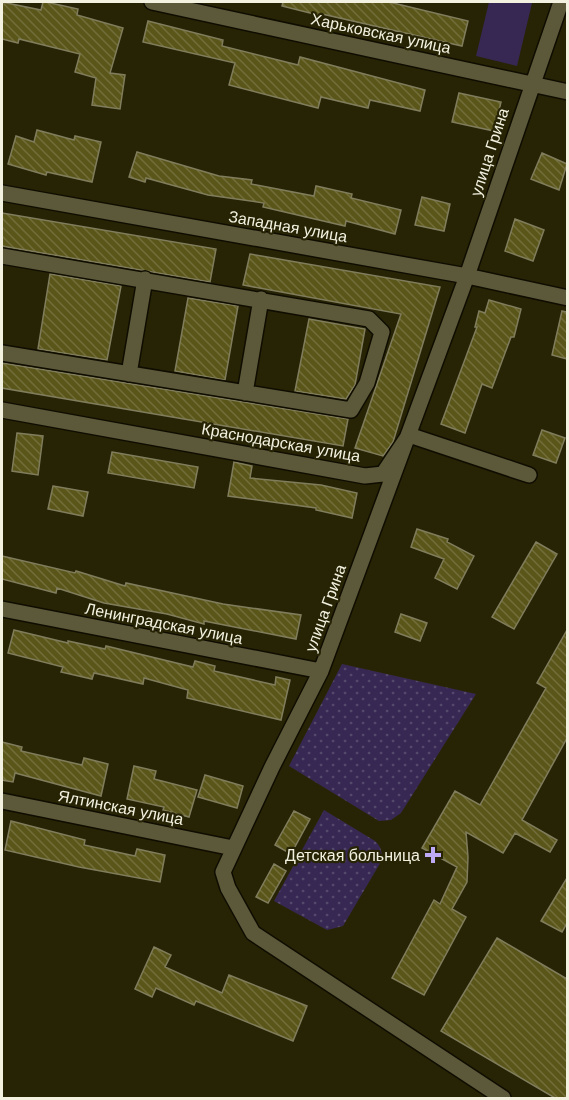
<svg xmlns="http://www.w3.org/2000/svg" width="569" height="1100" viewBox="0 0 569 1100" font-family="Arial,sans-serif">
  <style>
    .green { fill: url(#green-dots) }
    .pitch { fill: #362853 }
    .building { fill: url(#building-back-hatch); stroke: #807d5d; stroke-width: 1.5 }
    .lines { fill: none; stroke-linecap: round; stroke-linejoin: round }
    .minor-casing { stroke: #100d00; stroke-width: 18 }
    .minor { stroke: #5b593a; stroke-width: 15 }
    .poi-dot { fill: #bea9f4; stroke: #272406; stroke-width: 2 }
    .labels { text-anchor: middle; stroke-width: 4.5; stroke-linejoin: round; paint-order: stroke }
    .street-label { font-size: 16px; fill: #f3f2e0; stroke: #272406 }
    .poi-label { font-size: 16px; fill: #f3f2e0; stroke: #272406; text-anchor: end }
  </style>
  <defs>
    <pattern id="green-dots" width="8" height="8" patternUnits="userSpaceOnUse" patternTransform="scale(1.5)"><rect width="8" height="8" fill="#362853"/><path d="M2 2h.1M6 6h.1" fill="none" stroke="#54486b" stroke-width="1.8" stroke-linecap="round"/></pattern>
    <pattern id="building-back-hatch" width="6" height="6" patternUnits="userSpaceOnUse" patternTransform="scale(1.5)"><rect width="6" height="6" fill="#5a5519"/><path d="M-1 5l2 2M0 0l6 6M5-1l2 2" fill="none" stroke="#726e3a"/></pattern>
  </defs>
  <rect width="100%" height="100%" fill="#272406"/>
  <!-- green -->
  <path class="green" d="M342 664 476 694 401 813 391 820 379 821 289 766Z
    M324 810 375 841C381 846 382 852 382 860L343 926 327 930 274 901Z"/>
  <!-- pitch -->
  <path class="pitch" d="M489 2 532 3 517 66 476 56Z"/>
  <!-- building -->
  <path class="building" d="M2 2 41 10 43 2H46L78 9 77 15 123 28 110 73 125 75 120 109 92 105 96 78 75 72 80 54 19 39 18 43 2 39Z
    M283 2H389L468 21 462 46 322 14V16L282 6Z
    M148 21 223 40 222 46 298 65 300 57 425 90 420 111 370 100 368 108 321 97 318 108 229 85 235 63 143 42Z
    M459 93 501 102 494 131 452 122Z
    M37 130 74 140 75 136 101 142 92 182 47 172 46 175 8 164 16 136 34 142Z
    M137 152 219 176 252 180 251 184 314 196 316 186 352 194 351 198 401 210 395 234 346 221 345 226 263 207 264 203 208 195 146 178 145 182 129 177Z
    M542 153 567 164 559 190 531 179Z
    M422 197 450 204 444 231 415 225Z
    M2 213 216 249 210 282 2 246Z
    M515 219 544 230 533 261 505 251Z
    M250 254 440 287 393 442 383 456 355 448 401 314 243 285Z
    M50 274 121 286 107 360 38 349Z
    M188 298 238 306 225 380 175 371Z
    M489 300 521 309 514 337H511L492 388 482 384 465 433 441 424 477 327H475L479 311 485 313Z
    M562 311 567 312V359L552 355Z
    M309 319 365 329 355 385 346 399 295 391Z
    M2 363 348 419 343 446 2 388Z
    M542 430 565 438 556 463 533 455Z
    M17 433 43 436 38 475 12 471Z
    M112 452 198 467 194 488 108 473Z
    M234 462 252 466 250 478 321 485 357 493 352 518 316 510V508L228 496Z
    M53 486 88 492 83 516 48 509Z
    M417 529 448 539 447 542 474 556 457 589 435 578 444 559 411 547Z
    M536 542 557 554 514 629 492 617Z
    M2 556 75 573 76 571 125 586 126 583 223 604 301 615 296 639 204 621V624L167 614 104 603 57 588 56 593 2 579Z
    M401 614 427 623 420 641 395 632Z
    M14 630 68 643V641L105 649 106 646 193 667 195 661 215 666 214 671 275 685 276 677 290 680 281 720 187 698 188 690 144 678 143 684 94 673 92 679 61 672 63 667 8 653Z
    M567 630V738L522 820 557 840 550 852 515 833 503 853 466 832 468 857 467 882 452 909 466 917 424 995 392 978 434 900 440 904 457 867 422 848 455 791 480 805 546 688 537 683Z
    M2 742 22 747 21 751 82 765 84 758 108 764 101 796 15 773 13 782 2 780Z
    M134 766 156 771 154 779 197 790 189 817 163 810 164 807 127 799Z
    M205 775 243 786 237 808 198 797Z
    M294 811 310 819 291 854 275 845Z
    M11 821 85 840 84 845 135 856 137 849 165 855 160 882 79 867 5 850Z
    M274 864 286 871 268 903 256 897Z
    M567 878V923L562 932 541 921Z
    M497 938 567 979V1098H555L441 1031Z
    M154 947 171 955 165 967 222 993 229 975 307 1006 293 1041 196 1001 194 1005 156 988 152 997 135 989Z"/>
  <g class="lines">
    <defs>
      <path id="minor" d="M152 2 568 92
        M2 193 467 276 568 298
        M2 256 369 319 382 332 367 383 351 410 2 353
        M129 374 145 279
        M245 393 261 299
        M2 410 365 476 383 474 409 435 529 475
        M2 609 321 671
        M2 801 233 848
        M503 1098 253 933 228 888 223 872 272 767 321 671 467 276 561 2"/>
    </defs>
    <!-- minor casing -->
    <use href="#minor" class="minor-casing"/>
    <!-- minor -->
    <use href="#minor" class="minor"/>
  </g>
  <!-- markers -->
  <path class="poi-dot" d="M430 846h6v6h6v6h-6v6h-6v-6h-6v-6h6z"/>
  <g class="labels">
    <!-- street labels -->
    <g class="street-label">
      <text transform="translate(381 33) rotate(12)" y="6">Харьковская улица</text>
      <text transform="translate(489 152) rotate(-72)" y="6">улица Грина</text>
      <text transform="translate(288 226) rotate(10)" y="6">Западная улица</text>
      <text transform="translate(281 442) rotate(10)" y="6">Краснодарская улица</text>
      <text transform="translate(325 608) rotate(-70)" y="6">улица Грина</text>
      <text transform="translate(164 623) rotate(11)" y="6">Ленинградская улица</text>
      <text transform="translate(121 807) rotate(11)" y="6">Ялтинская улица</text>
    </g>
    <!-- poi labels -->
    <g class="poi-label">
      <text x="420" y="861">Детская больница</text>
    </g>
  </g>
  <!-- border -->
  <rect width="569" height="1100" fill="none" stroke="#f3f2e0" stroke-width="6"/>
</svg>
